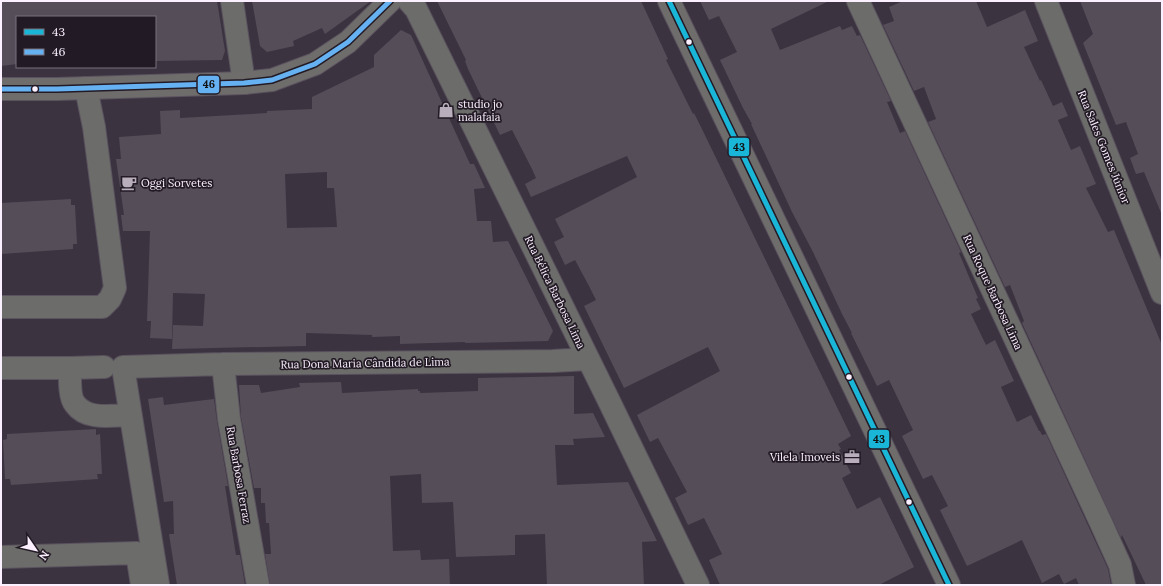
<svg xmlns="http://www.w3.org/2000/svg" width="1163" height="586" viewBox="0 0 1163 586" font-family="Lora,serif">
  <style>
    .building { fill: #554d58; fill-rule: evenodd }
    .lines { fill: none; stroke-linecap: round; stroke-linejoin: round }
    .minor-casing { stroke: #5a525e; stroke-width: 24 }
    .major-casing { stroke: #5a525e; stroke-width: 24 }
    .minor { stroke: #6c6d6a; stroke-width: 22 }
    .major { stroke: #6f6d6c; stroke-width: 22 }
    .bus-1-casing { stroke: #221a24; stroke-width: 8 }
    .bus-2-casing { stroke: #221a24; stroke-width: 8 }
    .bus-1 { stroke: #1ab6d8; stroke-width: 5 }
    .bus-2 { stroke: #66b1f2; stroke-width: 5 }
    .bus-dot { fill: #fbf0ff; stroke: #221a24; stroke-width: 1.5 }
    .labels { text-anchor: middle; stroke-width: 3.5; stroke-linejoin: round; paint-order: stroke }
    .poi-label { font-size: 11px; fill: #fbf0ff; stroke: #221a24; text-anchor: start }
    .street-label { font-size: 11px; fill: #fbf0ff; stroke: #221a24 }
    .line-badge { stroke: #221a24; stroke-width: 1.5 }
    .pale-badge-label { font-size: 11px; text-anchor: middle; font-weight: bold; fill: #111 }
  </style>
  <rect width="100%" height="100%" fill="#3c3340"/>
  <!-- building -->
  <path class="building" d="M1 1H217L225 51 222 60 155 61V17H17V64L1 66Z
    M252 1H371L325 34 322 28 293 41 294 46 267 52 260 46Z
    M437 1H641L668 59 666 60 693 114 694 113 701 127 851 436 838 444 841 449 839 450 851 473 842 478 857 509 880 497 914 567 879 585H720L709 560 722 554 704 518 688 525 675 498 687 492 658 438 650 442 637 415 720 371 708 347 624 388 584 306 596 300 589 286 575 260 565 265 554 242 564 237 555 219 637 177 627 156 531 197 525 184 536 178 532 169 512 130 500 135 468 69 465 61 466 60Z
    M700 1H829L771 29 780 50 840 26 842 30 852 26 857 36 860 35 891 101 887 102 900 133 905 131 961 252 959 253 978 298 976 299 981 309 971 314 986 345 995 340 1014 381 1001 387 1017 422 1031 415 1039 431H1040L1042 435 1046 434 1108 569 1111 585H1079L1076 578 1064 584 1059 574 1042 583 1022 540 967 566 940 510 948 506 932 475 923 479 902 436 913 430 889 380 877 386 851 333H852L842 314 813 252 792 212 751 124H752L743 108 720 60 737 52 719 16 709 20Z
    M903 1H976L987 27 1025 10 1038 41 1024 47 1040 81 1041 80 1053 106 1062 102 1068 116 1058 120 1071 150 1080 146 1096 184 1086 188 1108 232 1114 230 1162 345V585H1146L1122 535 1121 538 1022 323 1024 321 1010 285 1005 287 928 122 936 119 924 87 914 91 883 25 894 21 889 7Z
    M1080 1H1162V215L1144 172 1136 174 1130 158 1138 154 1126 122 1116 125 1083 43 1093 34Z
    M401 30 411 35 470 164H474L485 188 474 189 477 221H491L493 242 508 241 553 331 548 341 465 343V342L400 344V336L372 337V335L306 333V346L172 349 173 325 203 326 205 294 173 293 172 339 150 338 151 321H147L150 231H123L121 215H124L116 159H121L119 137 161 134 160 111 180 110V118L267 113V111L312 109V97L374 67V55ZM327 172V188H334L337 227 287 228 285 174Z
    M71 199V205H75L77 244H73V249L1 254V203Z
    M574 376V414L593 413 605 437 573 439 574 445H555L557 485 628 482 657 541 642 542 644 585H547L545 534 515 535V555L456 557 453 502 422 503 421 474 390 476 393 551 420 550 421 560 449 559 450 585H270L265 554H271L269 523H266L265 503H261V488H254L241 417 239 385H259L261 393 300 387 299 383 341 382 342 393 418 389V391H420V393L478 391V378Z
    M163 397 164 405 214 399 217 421 228 486H225L236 555H240L245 585H177L169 534H174L173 501 164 502 148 399Z
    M96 429V435L100 434 102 474H97L98 479 11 485 10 479H5L3 440 7 439V434Z"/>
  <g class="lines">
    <defs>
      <path id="minor" d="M232 1 244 83
        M409 1 416 9 608 399 698 585
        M858 1 1101 523 1120 565 1124 585
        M1046 1 1162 293
        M1 307H102L110 299 115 288 94 127 86 88
        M223 364 229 419 258 585
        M104 367 70 368C70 377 69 397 75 404 87 421 113 415 130 415
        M1 368H70
        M1 557 137 553 142 585
        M145 585 158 584 123 367 223 364 553 361 588 359"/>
      <path id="major" d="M669 1 949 585
        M1 89H57L244 83 272 80 315 64 348 42 390 1"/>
    </defs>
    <!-- minor casing -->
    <use href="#minor" class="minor-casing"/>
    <!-- major casing -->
    <use href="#major" class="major-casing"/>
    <!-- minor -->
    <use href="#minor" class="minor"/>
    <!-- major -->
    <use href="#major" class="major"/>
    <defs>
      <path id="bus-1" d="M669 1 949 585"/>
      <path id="bus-2" d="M1 89H57L244 83 272 80 315 64 348 42 390 1"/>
    </defs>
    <!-- bus-1 casing -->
    <use href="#bus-1" class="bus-1-casing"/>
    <!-- bus-2 casing -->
    <use href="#bus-2" class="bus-2-casing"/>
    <!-- bus-1 -->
    <use href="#bus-1" class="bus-1"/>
    <!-- bus-2 -->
    <use href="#bus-2" class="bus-2"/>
  </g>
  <!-- icons -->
  <defs>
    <symbol id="shop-bare" viewBox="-9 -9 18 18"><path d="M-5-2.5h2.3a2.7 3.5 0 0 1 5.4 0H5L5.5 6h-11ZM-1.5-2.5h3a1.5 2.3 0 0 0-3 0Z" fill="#b8aebc" stroke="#221a24" stroke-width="2.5" paint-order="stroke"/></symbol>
    <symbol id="cafe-bare" viewBox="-9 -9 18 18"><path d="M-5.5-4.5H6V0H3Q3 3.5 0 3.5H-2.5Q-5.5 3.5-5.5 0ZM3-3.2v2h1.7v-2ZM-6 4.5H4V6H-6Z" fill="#b8aebc" stroke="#221a24" stroke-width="2.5" paint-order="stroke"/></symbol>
    <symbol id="office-bare" viewBox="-9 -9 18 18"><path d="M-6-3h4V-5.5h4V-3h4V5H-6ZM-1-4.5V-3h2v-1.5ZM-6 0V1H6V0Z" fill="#b8aebc" stroke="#221a24" stroke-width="2.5" paint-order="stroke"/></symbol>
  </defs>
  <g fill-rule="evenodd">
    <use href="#shop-bare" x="435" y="99" width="22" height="22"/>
    <use href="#cafe-bare" x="118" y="172" width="22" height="22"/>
    <use href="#office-bare" x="841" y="446" width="22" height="22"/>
  </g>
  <!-- markers -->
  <g class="bus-dot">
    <circle cx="689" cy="42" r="3.5"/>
    <circle cx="35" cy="89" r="3.5"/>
    <circle cx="849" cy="377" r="3.5"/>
    <circle cx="909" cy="502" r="3.5"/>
  </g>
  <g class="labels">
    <!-- poi labels -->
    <g class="poi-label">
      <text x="458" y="108">studio jo<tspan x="458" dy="13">malafaia</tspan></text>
      <text x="141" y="187">Oggi Sorvetes</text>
      <text x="840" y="461" text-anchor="end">Vilela Imoveis</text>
    </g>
    <!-- street labels -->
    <g class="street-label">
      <text transform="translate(1104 147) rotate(68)" y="4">Rua Sales Gomes Júnior</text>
      <text transform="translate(555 292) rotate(64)" y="4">Rua Bélica Barbosa Lima</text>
      <text transform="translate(993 292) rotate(65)" y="4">Rua Roque Barbosa Lima</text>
      <text transform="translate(365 363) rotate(-1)" y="4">Rua Dona Maria Cândida de Lima</text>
      <text transform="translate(239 475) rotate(80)" y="4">Rua Barbosa Ferraz</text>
    </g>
  </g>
  <g class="line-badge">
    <rect x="197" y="75" width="23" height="19" rx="4" fill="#66b1f2"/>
    <rect x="728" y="137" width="22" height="20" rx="4" fill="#1ab6d8"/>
    <rect x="868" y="429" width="22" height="20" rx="4" fill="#1ab6d8"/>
  </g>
  <g class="pale-badge-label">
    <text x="209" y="88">46</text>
    <text x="739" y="151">43</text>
    <text x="879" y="443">43</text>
  </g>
  <!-- border -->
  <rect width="1163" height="586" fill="none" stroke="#fbf0ff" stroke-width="4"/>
  <!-- legend -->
  <rect x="16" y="16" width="140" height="52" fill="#221a24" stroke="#79707c"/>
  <rect x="24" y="29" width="20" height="6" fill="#1ab6d8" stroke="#79707c"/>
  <text x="52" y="36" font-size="12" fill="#fbf0ff">43</text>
  <rect x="24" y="49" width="20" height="6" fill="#66b1f2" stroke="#79707c"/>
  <text x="52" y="56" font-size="12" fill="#fbf0ff">46</text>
  <!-- north arrow -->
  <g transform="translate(36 550) rotate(124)" stroke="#221a24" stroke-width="3" paint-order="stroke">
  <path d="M0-3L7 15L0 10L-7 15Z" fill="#fbf0ff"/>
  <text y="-6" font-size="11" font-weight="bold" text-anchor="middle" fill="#fbf0ff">N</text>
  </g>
</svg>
